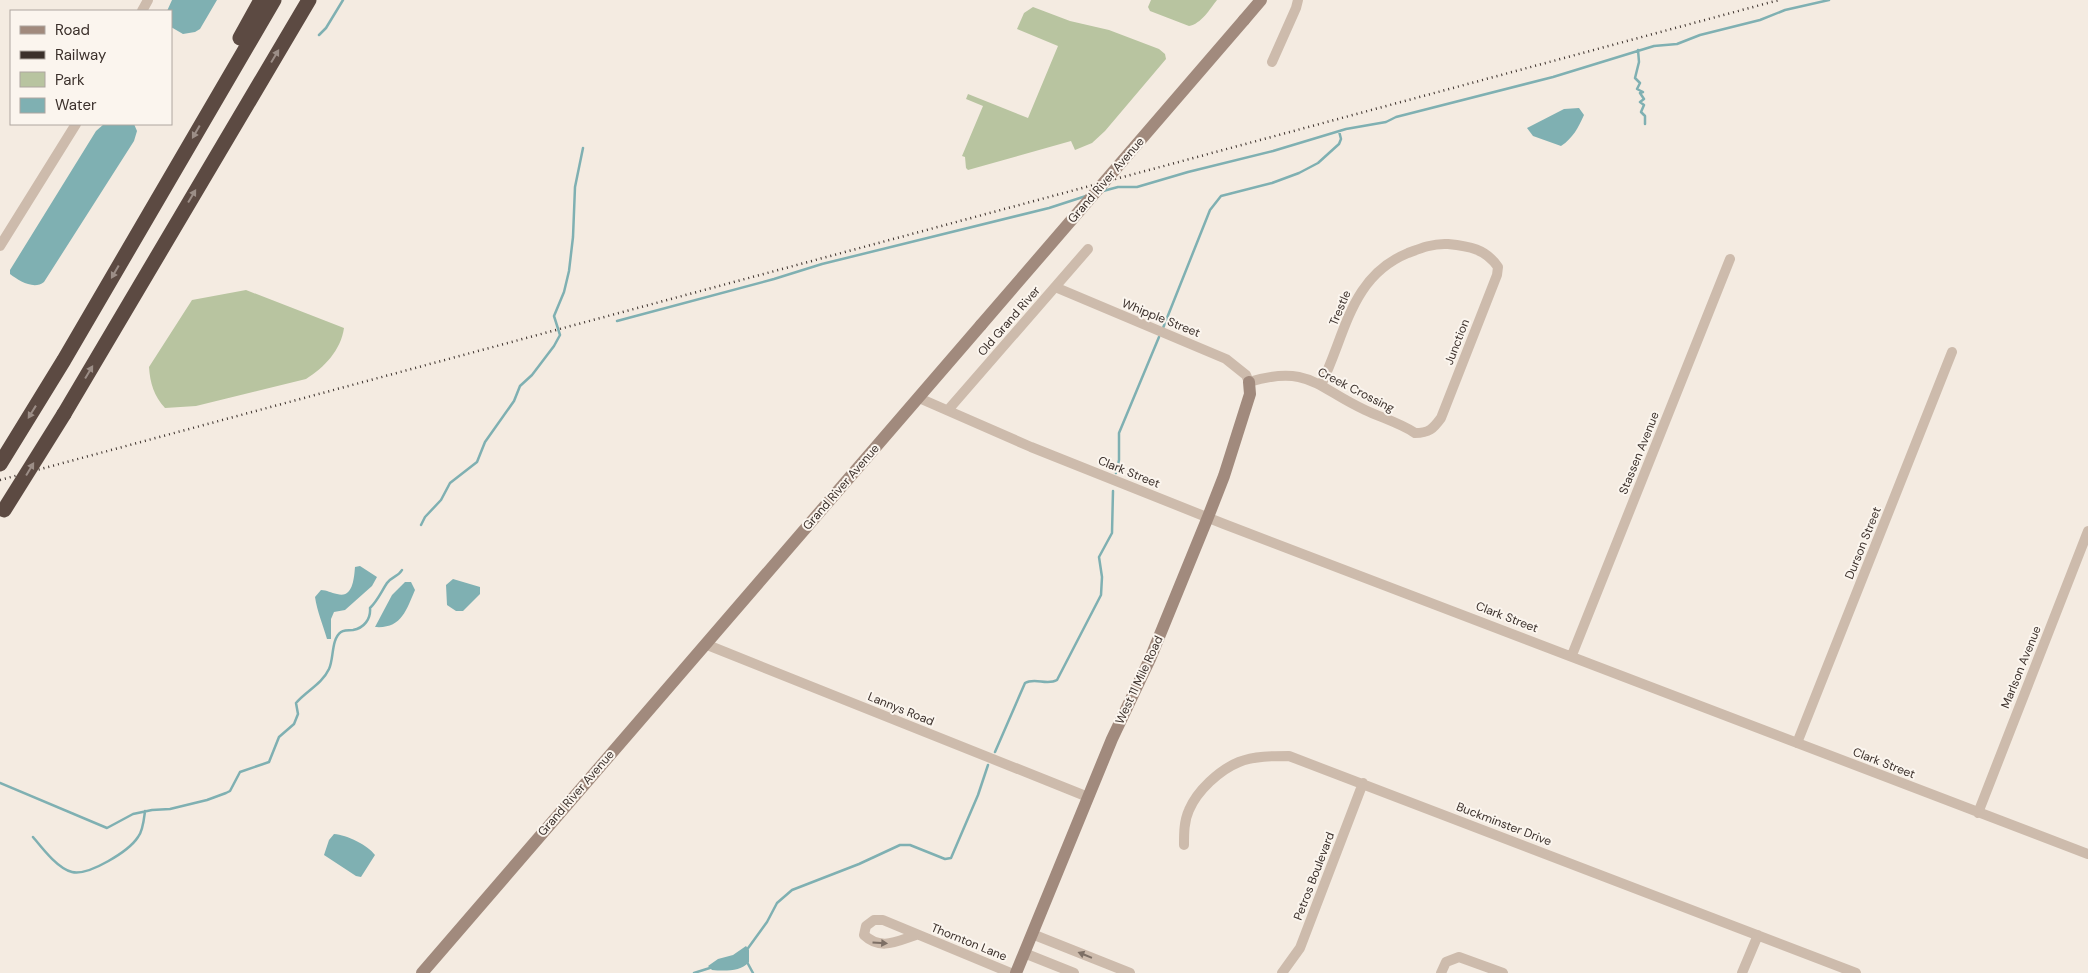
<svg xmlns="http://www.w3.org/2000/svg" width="2088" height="973" viewBox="0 0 2088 973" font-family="'DM Sans',sans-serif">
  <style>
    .green { fill: #b8c4a0 }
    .water { fill: #7fb0b2 }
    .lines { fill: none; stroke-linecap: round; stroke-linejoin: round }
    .stream { stroke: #7fb0b2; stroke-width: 2.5 }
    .street { stroke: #cdbbac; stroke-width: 10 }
    .secondary { stroke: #a18a7d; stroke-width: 12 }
    .highway { stroke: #5c4a42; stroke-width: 15 }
    .rail { stroke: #3b302b; stroke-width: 2.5; stroke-dasharray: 1 4; stroke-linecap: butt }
    .secondary-bridge { stroke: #a18a7d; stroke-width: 12 }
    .highway-bridge { stroke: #5c4a42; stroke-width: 15 }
    .oneway { fill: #9c8e87 }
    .oneway2 { fill: #7d6f65 }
    .labels { text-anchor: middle; stroke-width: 4; stroke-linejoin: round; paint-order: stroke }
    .street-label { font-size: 12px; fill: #3b302b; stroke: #fbf5ee }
  </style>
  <rect width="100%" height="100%" fill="#f4ebe1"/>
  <!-- green -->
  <path class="green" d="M1151 0H1217C1210 9 1201 24 1189 26L1150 11 1148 7Z
    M1033 7 1070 21 1109 30 1159 49 1165 54 1166 59 1105 131 1092 143 1075 150 1071 141 968 170 966 168 965 157 962 156 983 106 966 99 968 94 1028 118 1058 46 1017 29 1024 13Z
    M246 290 344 328C341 350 324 368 306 379L196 406 165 408C154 396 150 383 149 367L192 300Z"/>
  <!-- water -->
  <path class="water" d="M172 0H217L200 29 195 32 183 34 171 27V11H167Z
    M1579 108 1584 115C1578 128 1573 138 1561 146L1533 136 1527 128 1564 109Z
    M104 124H134L137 131 134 141 44 282C34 290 19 281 10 274V270L96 131Z
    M360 566 377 577 372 586 345 610 334 612 331 619V639H327C323 625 317 611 315 597L321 590C327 590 331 593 337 594 353 599 354 578 355 567Z
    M453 579 480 587V594L463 611H456L447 605 446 585Z
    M405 582H411L415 590C406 611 401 629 375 627L392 595Z
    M334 834C347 835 368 845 375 855L361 877 356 876 324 855 329 840Z
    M746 946 749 950V962C741 972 723 971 712 970L708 966 718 959 733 955Z"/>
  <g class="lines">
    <!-- stream -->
    <path class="stream" d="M319 35 326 28 343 0
      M1638 50 1639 62 1635 78 1640 83 1637 89 1643 92 1640 93 1644 99 1640 102 1644 105 1641 112 1645 116V124
      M1103 191 1118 187H1137L1188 172 1273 151 1346 129 1386 122 1396 117 1553 77 1654 46 1677 44 1700 35 1760 20 1785 10 1829 0
      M617 321 774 279 822 264 1049 208 1086 196
      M1163 328 1210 210 1221 196 1272 183 1299 173 1318 163 1339 144 1341 139 1339 131
      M1116 473 1119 460V433L1159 337
      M421 525 425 517 441 500 450 483 477 462 485 442 514 401 520 386 532 375 554 346 560 335 554 316 564 292 569 271 573 237 575 187 583 148
      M995 752 1025 683C1035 677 1047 686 1057 680L1101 595 1102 577 1099 557 1112 533 1113 491
      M0 783 107 828 133 814 152 810 170 809 207 800 226 793 230 791 240 772 269 762 279 737 294 724 298 714 296 703C306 691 322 684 329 669 334 659 331 639 341 632 344 630 349 630 353 630 364 628 371 619 370 608 378 600 381 592 387 583 391 577 398 577 402 570
      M33 837C42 848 58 869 72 872 89 876 129 851 138 837 143 831 144 819 145 811
      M746 951 767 922 777 903 792 890 859 864 900 845H910L945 859 951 858 978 795 988 765
      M747 962 753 973
      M694 973 713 967"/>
    <!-- street -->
    <path class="street" d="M142 11 148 0
      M1272 62 1296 8 1298 0
      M0 246 76 124
      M1055 287 1226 359 1246 375 1249 382C1309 364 1317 388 1365 410 1382 418 1400 423 1415 433 1429 433 1433 429 1441 418L1497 275 1498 267C1486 249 1469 246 1448 244 1434 243 1421 248 1408 253 1350 277 1346 334 1321 385
      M919 398 1031 447 1224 524 2088 854
      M948 410 1088 249
      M705 644 1088 797
      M1572 655 1730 259
      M1797 743 1952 352
      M1978 813 2088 531
      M1184 845C1184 833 1184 821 1189 810 1197 791 1219 770 1239 762 1254 756 1273 756 1289 756L1856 973
      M1032 934 1130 973
      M916 935C897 941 881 951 864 935L866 926 874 920H883L1011 973
      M1024 953 1074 973
      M1282 973 1300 948 1363 783
      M1441 973 1446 962 1459 957 1503 973
      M1742 973 1758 935"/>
    <!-- secondary -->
    <path class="secondary" d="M1244 20 1261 0
      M422 973 981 325
      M1016 973 1112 739 1150 659 1208 517 1224 476 1250 394 1249 382"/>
    <!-- highway -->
    <path class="highway" d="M240 38 261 0
      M64 414 309 0
      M0 464 64 360 274 0"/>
    <!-- rail -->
    <path class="rail" d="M0 480 1779 0"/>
    <!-- secondary-bridge -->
    <path class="secondary-bridge" d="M981 325 1244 20"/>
    <!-- highway-bridge -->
    <path class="highway-bridge" d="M4 510 64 414"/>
  </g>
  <!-- one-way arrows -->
  <defs><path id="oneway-solid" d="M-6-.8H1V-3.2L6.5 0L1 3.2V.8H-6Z" transform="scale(1.25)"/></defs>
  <g class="oneway">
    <use href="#oneway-solid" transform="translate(275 56) rotate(-59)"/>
    <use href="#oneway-solid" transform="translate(196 132) rotate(120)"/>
    <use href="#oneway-solid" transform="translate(192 196) rotate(-59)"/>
    <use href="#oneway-solid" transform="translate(115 272) rotate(120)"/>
    <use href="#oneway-solid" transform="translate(89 372) rotate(-59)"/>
    <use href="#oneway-solid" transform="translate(32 412) rotate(122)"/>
    <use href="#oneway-solid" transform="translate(30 469) rotate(-59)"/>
  </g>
  <g class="oneway2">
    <use href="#oneway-solid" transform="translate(880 943) rotate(4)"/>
    <use href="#oneway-solid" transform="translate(1085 955) rotate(-158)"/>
  </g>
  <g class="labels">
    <!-- street labels -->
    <g class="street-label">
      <text transform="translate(1106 180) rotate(-49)" y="4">Grand River Avenue</text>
      <text transform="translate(1340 308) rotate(-67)" y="4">Trestle</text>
      <text transform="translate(1161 318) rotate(22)" y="4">Whipple Street</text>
      <text transform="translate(1009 321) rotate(-49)" y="4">Old Grand River</text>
      <text transform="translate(1457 342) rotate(-69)" y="4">Junction</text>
      <text transform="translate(1356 390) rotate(27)" y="4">Creek Crossing</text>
      <text transform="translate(1639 453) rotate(-68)" y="4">Stassen Avenue</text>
      <text transform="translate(1129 472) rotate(22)" y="4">Clark Street</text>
      <text transform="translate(841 487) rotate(-49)" y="4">Grand River Avenue</text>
      <text transform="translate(1863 543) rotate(-68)" y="4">Durson Street</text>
      <text transform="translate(1507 617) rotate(21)" y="4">Clark Street</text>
      <text transform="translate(2021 667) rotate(-68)" y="4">Marlson Avenue</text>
      <text transform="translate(1139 680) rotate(-65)" y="4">West 11 Mile Road</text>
      <text transform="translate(901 709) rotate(22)" y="4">Lannys Road</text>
      <text transform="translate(1884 763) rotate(21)" y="4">Clark Street</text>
      <text transform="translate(576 793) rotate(-49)" y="4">Grand River Avenue</text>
      <text transform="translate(1504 824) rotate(21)" y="4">Buckminster Drive</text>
      <text transform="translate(1314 876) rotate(-69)" y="4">Petros Boulevard</text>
      <text transform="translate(969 942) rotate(22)" y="4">Thornton Lane</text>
    </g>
  </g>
  <!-- legend -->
  <rect x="10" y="10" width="162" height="115" fill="#fbf5ee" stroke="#aea6a0"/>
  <rect x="20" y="26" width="25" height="8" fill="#a18a7d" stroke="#aea6a0"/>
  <text x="55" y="35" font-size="15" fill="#3b302b">Road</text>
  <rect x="20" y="51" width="25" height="8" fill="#3b302b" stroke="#aea6a0"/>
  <text x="55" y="60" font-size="15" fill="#3b302b">Railway</text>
  <rect x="20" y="72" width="25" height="15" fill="#b8c4a0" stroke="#aea6a0"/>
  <text x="55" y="85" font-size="15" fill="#3b302b">Park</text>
  <rect x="20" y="98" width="25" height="15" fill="#7fb0b2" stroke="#aea6a0"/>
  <text x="55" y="110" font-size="15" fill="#3b302b">Water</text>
</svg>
